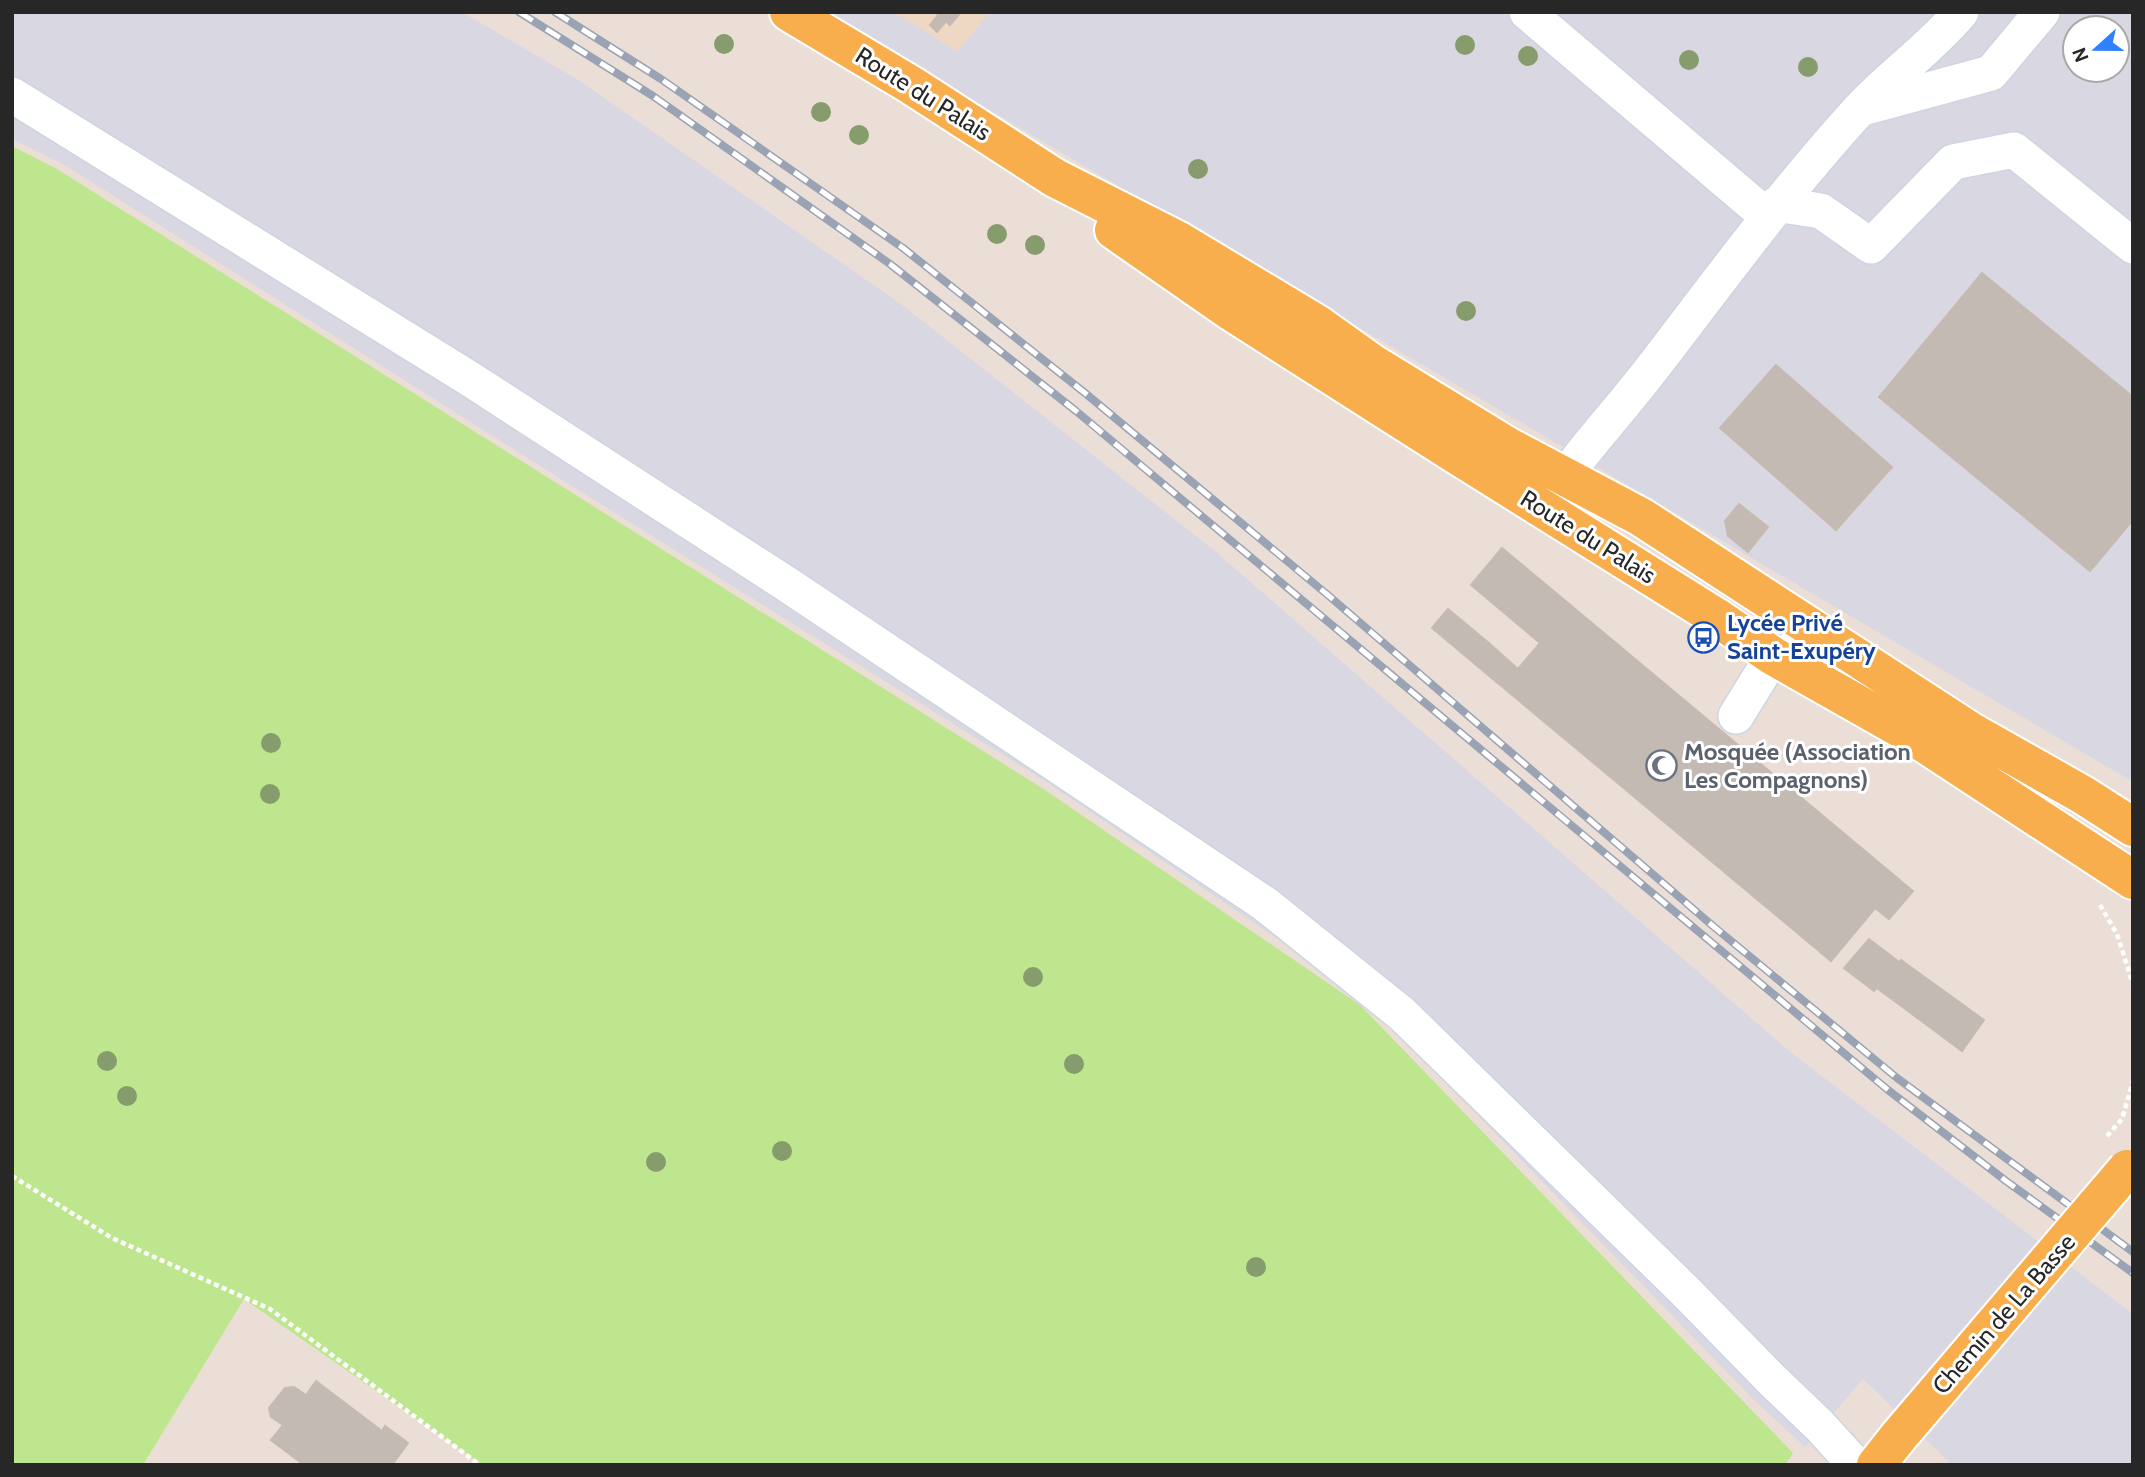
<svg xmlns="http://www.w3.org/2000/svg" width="2145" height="1477" viewBox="0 0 2145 1477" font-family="Cabin,sans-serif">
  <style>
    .industrial { fill: #d9d8e2; fill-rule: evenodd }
    .education { fill: #eed8c4 }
    .green { fill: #bee68f }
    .building { fill: #c2bab3; stroke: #c6bab1; stroke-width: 2 }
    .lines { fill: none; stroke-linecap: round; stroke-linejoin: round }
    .minor-casing { stroke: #ccd5e2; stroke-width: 38 }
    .major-casing { stroke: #fff; stroke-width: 42 }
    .path { stroke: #fff; stroke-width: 4.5; stroke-dasharray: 5 3.5; stroke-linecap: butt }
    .minor { stroke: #fff; stroke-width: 35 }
    .major { stroke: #f9ae4e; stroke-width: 38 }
    .rail-casing { stroke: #9aa3b3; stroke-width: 8 }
    .rail { stroke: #fff; stroke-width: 5; stroke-dasharray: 16; stroke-linecap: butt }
    .major-bridge-casing { stroke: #fff; stroke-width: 42; stroke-linecap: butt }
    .major-bridge { stroke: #f9ae4e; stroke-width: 38 }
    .tree { fill: #879c6c }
    .labels { text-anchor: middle; stroke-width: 6; stroke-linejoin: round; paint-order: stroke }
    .street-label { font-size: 24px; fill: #272727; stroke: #fff }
    .transit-label { font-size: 24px; font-weight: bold; fill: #164399; stroke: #fff; text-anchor: start }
    .worship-label { font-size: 24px; font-weight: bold; fill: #5b616d; stroke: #fff; text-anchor: start }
  </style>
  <rect width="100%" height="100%" fill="#ebded7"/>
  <!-- industrial -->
  <path class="industrial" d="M12 12H462L577 79 901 304 1215 551 1789 1051 2133 1314V1465H1952L1863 1379 1805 1447 1753 1399 1363 997 1048 783 567 483 63 164 12 139Z
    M823 12H2133V782L1125 190ZM2075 28H2117V70H2075Z"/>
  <!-- education -->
  <path class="education" d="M893 12H990L957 51Z"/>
  <!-- green -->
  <path class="green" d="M12 146 57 169 1045 790 1360 1005 1793 1453 1785 1465H483L244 1299 143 1465H12Z"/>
  <!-- building -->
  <path class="building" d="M935 12H961L950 25 946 21 937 32 930 25 938 15Z
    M1982 273 2133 397V520L2090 571 1879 397Z
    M1776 365 1892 467 1836 530 1720 428Z
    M1739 504 1768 527 1748 552 1728 536 1725 521Z
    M1502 548 1913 891 1889 919 1875 908 1831 961 1475 664 1490 644 1518 669 1540 643 1471 585Z
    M1448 609 1490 644 1475 664 1432 628Z
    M1869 939 1899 962 1874 991 1844 968Z
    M1901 960 1984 1020 1962 1051 1877 988Z
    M316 1381 382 1431 385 1426 408 1443 392 1465H304L271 1440 283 1425 271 1417 269 1408 285 1388 294 1387 306 1395Z"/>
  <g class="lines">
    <defs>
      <path id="minor" d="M1527 12 1768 217
        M12 95 470 379 791 587 1265 904 1402 1014 1686 1292 1772 1380 1820 1426 1849 1458 1858 1465
        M1866 107 1991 73 2042 12
        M1777 204 1821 211 1871 246 1953 162 2014 150 2133 246
        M1549 500C1579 453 1619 412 1653 367 1720 280 1784 192 1858 111 1890 76 1930 49 1961 12
        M1736 716 1773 656 1803 646 1866 685"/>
      <path id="major" d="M789 12 911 85 1055 178 1179 241 1317 324 1373 364 1507 446 1641 517 1970 731 2083 795 2133 827
        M1114 230 1229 310 1452 452 1716 617 1773 656 1907 732 2133 880
        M1876 1465 1899 1436"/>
    </defs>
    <!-- minor casing -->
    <use href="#minor" class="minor-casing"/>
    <!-- major casing -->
    <use href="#major" class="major-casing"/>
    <!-- path -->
    <path class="path" d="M2100 905 2117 934 2133 984
      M2107 1136 2122 1119 2133 1081
      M12 1176 112 1238 270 1309 480 1465"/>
    <!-- minor -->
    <use href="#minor" class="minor"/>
    <!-- major -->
    <use href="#major" class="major"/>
    <defs>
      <path id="rail" d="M519 12 653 96 890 264 1076 411 1888 1090 2006 1181 2133 1273
        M555 12 661 79 903 248 1085 393 1329 596 1713 926 1897 1078 2133 1252"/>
    </defs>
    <!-- rail casing -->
    <use href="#rail" class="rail-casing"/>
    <!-- rail -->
    <use href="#rail" class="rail"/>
    <defs>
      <path id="major-bridge" d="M1899 1436 2127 1169"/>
    </defs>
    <!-- major-bridge casing -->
    <use href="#major-bridge" class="major-bridge-casing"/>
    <!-- major-bridge -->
    <use href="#major-bridge" class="major-bridge"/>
  </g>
  <!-- trees -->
  <g class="tree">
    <circle cx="724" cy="44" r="10"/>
    <circle cx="1465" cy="45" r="10"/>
    <circle cx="1528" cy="56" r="10"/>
    <circle cx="1689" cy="60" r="10"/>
    <circle cx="1808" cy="67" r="10"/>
    <circle cx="821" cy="112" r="10"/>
    <circle cx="859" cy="135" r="10"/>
    <circle cx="1198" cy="169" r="10"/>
    <circle cx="997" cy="234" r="10"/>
    <circle cx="1035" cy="245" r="10"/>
    <circle cx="1466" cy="311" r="10"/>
    <circle cx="271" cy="743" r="10"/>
    <circle cx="270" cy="794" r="10"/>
    <circle cx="1033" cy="977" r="10"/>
    <circle cx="107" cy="1061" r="10"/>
    <circle cx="1074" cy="1064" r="10"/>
    <circle cx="127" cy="1096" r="10"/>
    <circle cx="782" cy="1151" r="10"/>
    <circle cx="656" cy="1162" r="10"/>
    <circle cx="1256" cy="1267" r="10"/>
  </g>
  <!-- icons -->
  <defs>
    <symbol id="bus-ring" viewBox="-11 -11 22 22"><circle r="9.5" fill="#fff" stroke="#1a4fb4" stroke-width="1.5"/><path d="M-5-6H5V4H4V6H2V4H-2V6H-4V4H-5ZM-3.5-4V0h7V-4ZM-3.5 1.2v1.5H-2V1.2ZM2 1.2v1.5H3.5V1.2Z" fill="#1a4fb4"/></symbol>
    <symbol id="mosque-ring" viewBox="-11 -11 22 22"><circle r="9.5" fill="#fff" stroke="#6b7280" stroke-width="1.5"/><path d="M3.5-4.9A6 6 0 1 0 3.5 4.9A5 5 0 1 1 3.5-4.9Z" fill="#6b7280"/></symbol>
  </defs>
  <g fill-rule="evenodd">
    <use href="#bus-ring" x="1686" y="620" width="35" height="35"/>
    <use href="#mosque-ring" x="1644" y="748" width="35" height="35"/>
  </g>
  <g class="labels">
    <!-- street labels -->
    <g class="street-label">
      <text transform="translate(923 94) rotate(32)" y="8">Route du Palais</text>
      <text transform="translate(1588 537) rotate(32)" y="8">Route du Palais</text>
      <text transform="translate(2004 1314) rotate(-49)" y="8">Chemin de La Basse</text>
    </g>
    <!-- transit labels -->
    <g class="transit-label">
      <text x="1727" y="631">Lycée Privé<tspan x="1727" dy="28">Saint-Exupéry</tspan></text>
    </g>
    <!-- worship labels -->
    <g class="worship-label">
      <text x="1684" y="760">Mosquée (Association<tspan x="1684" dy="28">Les Compagnons)</tspan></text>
    </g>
  </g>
  <!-- border -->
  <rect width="2145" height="1477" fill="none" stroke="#272727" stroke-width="28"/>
  <!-- north arrow -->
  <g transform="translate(2096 49) rotate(249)"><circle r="33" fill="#ffffff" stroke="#a9a9a9" stroke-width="2"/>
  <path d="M0-5L12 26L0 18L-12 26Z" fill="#3081ff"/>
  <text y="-10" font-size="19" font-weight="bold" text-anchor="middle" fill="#272727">N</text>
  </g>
</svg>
